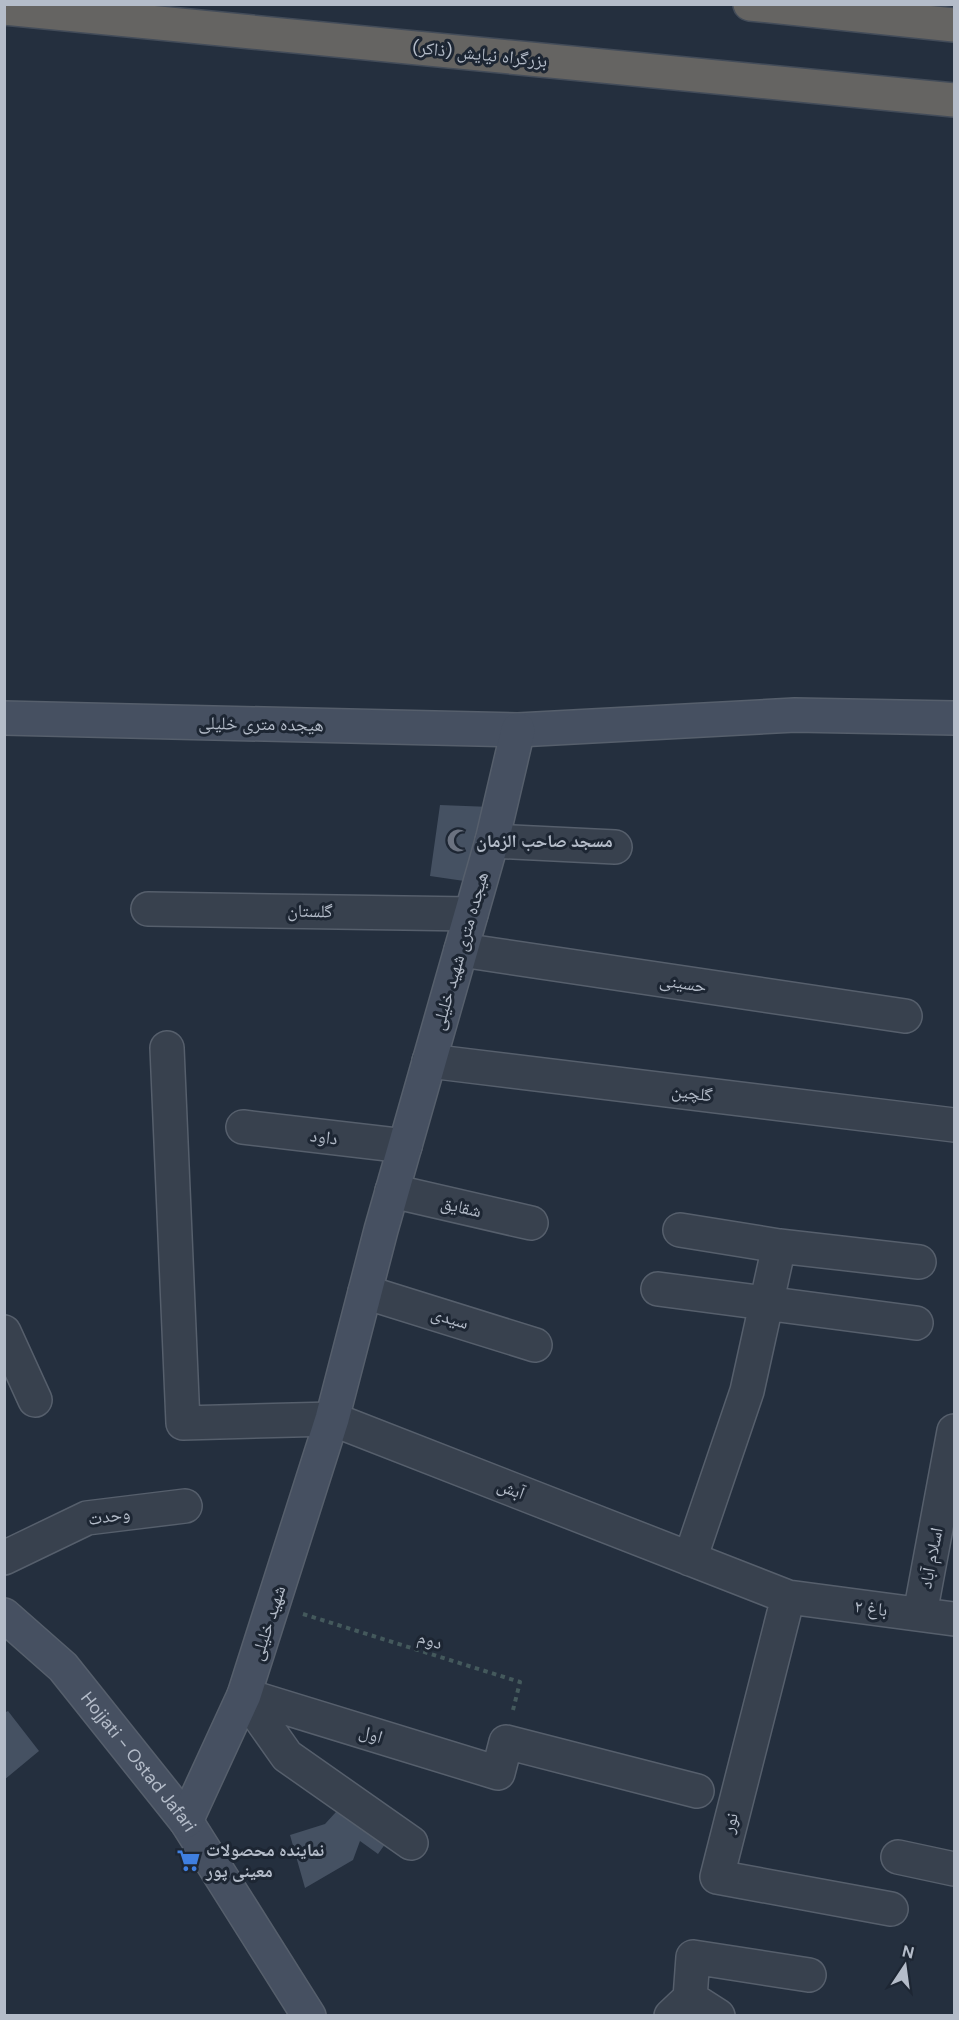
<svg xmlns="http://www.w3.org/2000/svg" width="959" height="2020" viewBox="0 0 959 2020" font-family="'DM Sans','Noto Naskh Arabic',sans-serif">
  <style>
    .building { fill: #455162 }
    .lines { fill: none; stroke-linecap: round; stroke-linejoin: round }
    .minor-casing { stroke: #565f6c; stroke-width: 36 }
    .secondary-casing { stroke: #565f6c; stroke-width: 36 }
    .trunk-casing { stroke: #434c59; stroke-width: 36 }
    .path { stroke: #44595c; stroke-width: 4; stroke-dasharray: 4.5 4.5; stroke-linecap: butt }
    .minor { stroke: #38414e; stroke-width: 33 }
    .secondary { stroke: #465061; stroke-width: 33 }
    .trunk { stroke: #656462; stroke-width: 33 }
    .labels { text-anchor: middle; stroke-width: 6; stroke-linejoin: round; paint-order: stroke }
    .street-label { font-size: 18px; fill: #b4bcc9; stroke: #1d2633 }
    .poi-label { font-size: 18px; font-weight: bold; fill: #b4bcc9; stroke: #1d2633; text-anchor: start }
  </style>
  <rect width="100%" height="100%" fill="#242f3e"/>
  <!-- building -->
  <path class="building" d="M440 805 491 807 471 882 430 876Z
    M8 1711 39 1751 4 1780V1713Z
    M346 1801 388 1840 378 1854 360 1841 353 1860 305 1888 290 1835 325 1824Z"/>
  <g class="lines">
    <defs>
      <path id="minor" d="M492 841 615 847
        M148 909 471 914
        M461 950 905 1016
        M167 1048 183 1423 332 1419 788 1597 954 1619
        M429 1061 954 1125
        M243 1127 405 1146
        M392 1191 531 1223
        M680 1230 779 1246 919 1262
        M658 1289 916 1323
        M365 1292 535 1345
        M4 1332 35 1400
        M4 1558 87 1518 185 1506
        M690 1559 747 1391 779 1246
        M788 1597 717 1877 891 1909
        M920 1614 954 1431
        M244 1695 498 1773 506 1742 697 1791
        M244 1695 287 1756 411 1843
        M898 1857 954 1869
        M690 1998 693 1957 809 1975
        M671 2016 690 1998 718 2016"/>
      <g id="secondary">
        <path d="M4 718 518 730 795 715 954 718"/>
        <path id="s1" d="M4 1615 63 1667 186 1821 309 2016"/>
        <path d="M186 1821 244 1695 332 1419 381 1230 492 841 518 730"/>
      </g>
      <path id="trunk" d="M750 4 954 25
        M4 8 954 100"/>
    </defs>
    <!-- minor casing -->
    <use href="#minor" class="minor-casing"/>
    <!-- secondary casing -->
    <use href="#secondary" class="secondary-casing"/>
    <!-- trunk casing -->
    <use href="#trunk" class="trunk-casing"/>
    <!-- path -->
    <path class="path" d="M303 1614 520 1682 513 1710"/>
    <!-- minor -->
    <use href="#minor" class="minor"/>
    <!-- secondary -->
    <use href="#secondary" class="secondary"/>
    <!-- trunk -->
    <use href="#trunk" class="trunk"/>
  </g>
  <!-- icons -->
  <defs>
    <symbol id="mosque-bare" viewBox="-9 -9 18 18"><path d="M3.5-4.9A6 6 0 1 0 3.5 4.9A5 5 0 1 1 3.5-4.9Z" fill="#6b7280" stroke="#1d2633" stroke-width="2.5" paint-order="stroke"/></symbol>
    <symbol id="supermarket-bare" viewBox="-9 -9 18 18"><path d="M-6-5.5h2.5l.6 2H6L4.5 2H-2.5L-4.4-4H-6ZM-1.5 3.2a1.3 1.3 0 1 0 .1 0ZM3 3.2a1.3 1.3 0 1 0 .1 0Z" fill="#3f7fe0" stroke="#1d2633" stroke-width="2.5" paint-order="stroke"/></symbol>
  </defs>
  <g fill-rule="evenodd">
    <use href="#mosque-bare" x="442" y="824" width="33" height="33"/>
    <use href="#supermarket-bare" x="172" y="1844" width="33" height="33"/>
  </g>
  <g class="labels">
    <!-- street labels -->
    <g class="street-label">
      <text transform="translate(480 54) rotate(6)" y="6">بزرگراه نیایش (ذاکر)</text>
      <text transform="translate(261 724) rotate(1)" y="6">هیجده متری خلیلی</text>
      <text transform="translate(310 911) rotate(1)" y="6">گلستان</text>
      <text transform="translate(460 951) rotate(-74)" y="6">هیجده متری شهید خلیلی</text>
      <text transform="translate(683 983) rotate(8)" y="6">حسینی</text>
      <text transform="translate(692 1093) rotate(7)" y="6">گلچین</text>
      <text transform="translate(324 1137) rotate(7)" y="6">داود</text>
      <text transform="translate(461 1207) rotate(13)" y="6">شقایق</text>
      <text transform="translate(450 1318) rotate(17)" y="6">سیدی</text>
      <text transform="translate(511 1489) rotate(21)" y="6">آبش</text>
      <text transform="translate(109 1516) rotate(-9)" y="6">وحدت</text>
      <text transform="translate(931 1558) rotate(-79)" y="6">اسلام آباد</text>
      <text transform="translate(871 1608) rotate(7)" y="6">باغ ۲</text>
      <text transform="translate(268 1623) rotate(-72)" y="6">شهید خلیلی</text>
      <text transform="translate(430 1640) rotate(17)" y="6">دوم</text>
      <text transform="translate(371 1734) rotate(17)" y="6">اول</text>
      <text dy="6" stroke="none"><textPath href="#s1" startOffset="200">Hojjati - Ostad Jafari</textPath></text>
      <text transform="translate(730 1823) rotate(-76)" y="6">نور</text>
    </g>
    <!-- poi labels -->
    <g class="poi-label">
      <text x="476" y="847">مسجد صاحب الزمان</text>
      <text x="206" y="1856">نماینده محصولات<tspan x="206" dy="21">معینی پور</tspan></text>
    </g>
  </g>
  <!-- border -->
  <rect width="959" height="2020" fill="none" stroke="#b4bcc9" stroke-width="12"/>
  <!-- north arrow -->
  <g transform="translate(905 1966) rotate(13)" stroke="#1d2633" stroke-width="4.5" paint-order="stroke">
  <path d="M0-4.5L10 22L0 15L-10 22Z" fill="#b4bcc9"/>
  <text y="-9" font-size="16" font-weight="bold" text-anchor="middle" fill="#b4bcc9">N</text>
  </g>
</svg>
